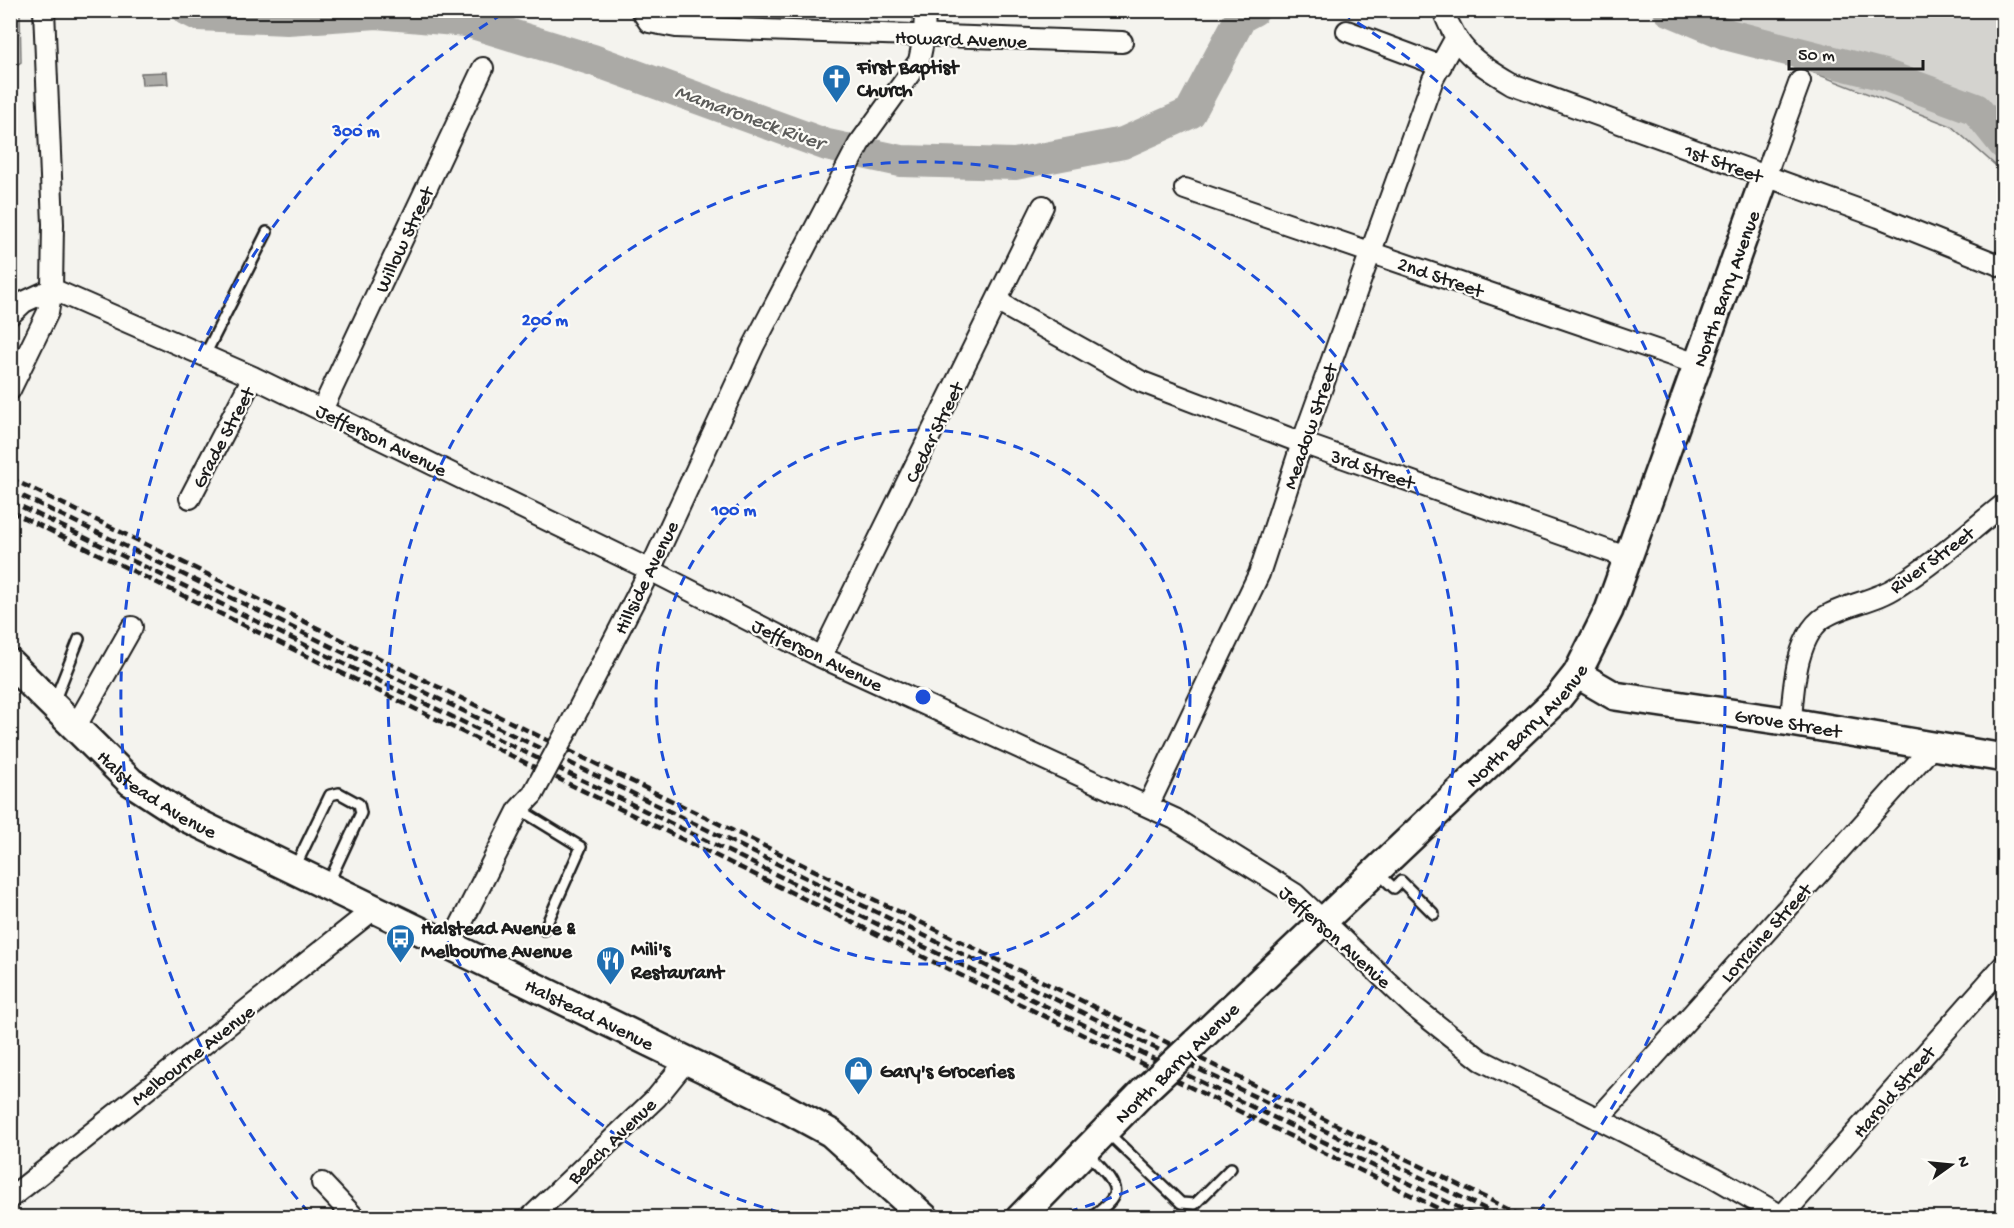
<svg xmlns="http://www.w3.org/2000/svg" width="2014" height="1228" viewBox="0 0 2014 1228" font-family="'Gochi Hand',sans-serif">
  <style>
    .green { fill: #d4d3cf; stroke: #787876; stroke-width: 1.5 }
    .water { fill: #abaaa6; stroke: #72716f; stroke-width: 1.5 }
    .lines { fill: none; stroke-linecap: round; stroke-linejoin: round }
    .river { stroke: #abaaa6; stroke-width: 32 }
    .lane-casing { stroke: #1c1c1c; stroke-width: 14 }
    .street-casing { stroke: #1c1c1c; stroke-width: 24 }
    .secondary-casing { stroke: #1c1c1c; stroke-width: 32 }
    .lane { stroke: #fdfcf7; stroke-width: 9 }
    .street { stroke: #fdfcf7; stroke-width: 20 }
    .secondary { stroke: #fdfcf7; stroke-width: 27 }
    .rail { stroke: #1c1c1c; stroke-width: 4.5; stroke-dasharray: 9 4.5; stroke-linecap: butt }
    .street-bridge-casing { stroke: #1c1c1c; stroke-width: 24; stroke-linecap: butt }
    .secondary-bridge-casing { stroke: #1c1c1c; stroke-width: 32; stroke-linecap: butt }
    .street-bridge { stroke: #fdfcf7; stroke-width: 20 }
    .secondary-bridge { stroke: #fdfcf7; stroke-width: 27 }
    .ring { fill: none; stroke: #1d4ed8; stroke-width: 3; stroke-dasharray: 10 8 }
    .labels { text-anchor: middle; stroke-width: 4.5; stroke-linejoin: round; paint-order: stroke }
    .street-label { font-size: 20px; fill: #1c1c1c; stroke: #fdfcf7 }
    .poi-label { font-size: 20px; font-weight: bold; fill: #1c1c1c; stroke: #fdfcf7; text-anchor: start }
    .water-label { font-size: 21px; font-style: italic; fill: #5c5c5a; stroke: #fdfcf7 }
    .centre { fill: #1d4ed8; stroke: #fdfcf7; stroke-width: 3 }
    .ring-label { font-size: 18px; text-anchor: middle; font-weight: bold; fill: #1d4ed8; stroke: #fdfcf7; stroke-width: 4.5; stroke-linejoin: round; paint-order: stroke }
  </style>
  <rect width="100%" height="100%" fill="#f4f3ee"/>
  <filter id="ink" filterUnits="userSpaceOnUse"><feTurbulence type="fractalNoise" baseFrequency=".0167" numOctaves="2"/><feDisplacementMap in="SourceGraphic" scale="12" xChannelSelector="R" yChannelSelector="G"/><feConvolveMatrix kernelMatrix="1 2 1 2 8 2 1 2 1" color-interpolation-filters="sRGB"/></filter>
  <g filter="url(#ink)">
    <!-- green -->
    <path class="green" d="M11 10 20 11 21 62 11 69Z
      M1654 11H2003V172L1951 126Z"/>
    <!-- water -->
    <path class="water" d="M167 72 168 84 142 85 141 73Z"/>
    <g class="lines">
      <!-- river -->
      <path class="river" d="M188 10 198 15 287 19 377 13 466 21 593 60 827 145 901 161 1015 164 1123 143 1190 113 1241 17 1254 10
        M1669 10 1729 35 1884 75 1976 109 2004 144"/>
      <defs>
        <path id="lane" d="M205 355 267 232
          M54 702 79 639
          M519 809 581 847 544 930
          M295 867 330 795 339 793 359 804 361 813 328 884
          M1378 873 1394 888 1401 881 1434 914
          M1107 1132 1181 1203 1195 1204 1231 1168
          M1087 1153C1095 1162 1121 1184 1113 1197 1109 1205 1098 1212 1091 1218"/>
        <path id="street" d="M641 10 649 22 676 27 1122 42
          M1443 10C1458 51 1476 63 1512 84L1879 217 2004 267
          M1347 31 1441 66
          M1765 177 1800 81
          M1185 189 1697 364
          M52 289 253 377 650 570 821 657 1175 819 1295 894 1414 1007 1481 1060 1714 1177 1785 1218
          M998 302 1142 382 1302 443 1626 557
          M10 315 24 302 52 289
          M10 390 48 312 52 289 53 224 44 10
          M322 410 483 68
          M190 498 253 377
          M821 657 1043 206
          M1791 722C1793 689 1796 629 1830 614 1852 603 1878 600 1898 586 1936 562 1969 532 2004 504
          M76 726 132 627
          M568 729 650 570 754 345 859 144 919 61 924 37 925 10
          M1148 806 1259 574 1302 443 1433 79 1455 39
          M450 946 519 809 533 794
          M1598 1119 1933 746
          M322 1183 355 1218
          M10 1198 374 909
          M1782 1216 2004 965
          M530 1218 657 1097 687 1060"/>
        <g id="secondary">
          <path id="s1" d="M10 663 131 782 185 817 783 1107 831 1133 925 1218"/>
          <path id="s2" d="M1577 674 1615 696 1791 722 2004 758"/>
          <path id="s3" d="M1195 1043 1558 698 1577 674 1609 610 1765 177"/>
          <path d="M1020 1218 1144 1091"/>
        </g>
      </defs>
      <!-- lane casing -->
      <use href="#lane" class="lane-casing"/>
      <!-- street casing -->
      <use href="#street" class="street-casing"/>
      <!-- secondary casing -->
      <use href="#secondary" class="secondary-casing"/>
      <!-- lane -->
      <use href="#lane" class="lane"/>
      <!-- street -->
      <use href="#street" class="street"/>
      <!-- secondary -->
      <use href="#secondary" class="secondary"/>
      <!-- rail -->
      <path class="rail" d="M10 478 1527 1218
        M10 490 1504 1218
        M10 501 1480 1218
        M10 511 1458 1218"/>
      <defs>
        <path id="street-bridge" d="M533 794 568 729"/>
        <path id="secondary-bridge" d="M1144 1091 1195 1043"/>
      </defs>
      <!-- street-bridge casing -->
      <use href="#street-bridge" class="street-bridge-casing"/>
      <!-- secondary-bridge casing -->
      <use href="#secondary-bridge" class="secondary-bridge-casing"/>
      <!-- street-bridge -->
      <use href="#street-bridge" class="street-bridge"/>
      <!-- secondary-bridge -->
      <use href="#secondary-bridge" class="secondary-bridge"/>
    </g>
  </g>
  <!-- distance rings -->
  <g class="ring">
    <circle cx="923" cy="697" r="267"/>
    <path d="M798 1217A535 535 0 1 1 1048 1217"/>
    <path d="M309 1213A802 802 0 0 1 504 13M1342 13A802 802 0 0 1 1537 1213"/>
  </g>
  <!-- icons -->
  <defs>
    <symbol id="church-pin" viewBox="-11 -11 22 30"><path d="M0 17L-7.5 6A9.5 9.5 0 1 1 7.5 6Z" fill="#1f6fb2" stroke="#fdfcf7"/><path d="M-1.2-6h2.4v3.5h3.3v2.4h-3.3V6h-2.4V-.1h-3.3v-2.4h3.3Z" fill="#fff"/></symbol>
    <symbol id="bus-pin" viewBox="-11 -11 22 30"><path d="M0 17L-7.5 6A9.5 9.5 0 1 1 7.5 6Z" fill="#1f6fb2" stroke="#fdfcf7"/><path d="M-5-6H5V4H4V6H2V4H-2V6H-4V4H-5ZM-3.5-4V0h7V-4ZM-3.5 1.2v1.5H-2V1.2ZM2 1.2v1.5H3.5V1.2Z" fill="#fff"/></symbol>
    <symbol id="restaurant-pin" viewBox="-11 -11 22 30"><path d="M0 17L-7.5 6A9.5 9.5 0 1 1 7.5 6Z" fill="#1f6fb2" stroke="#fdfcf7"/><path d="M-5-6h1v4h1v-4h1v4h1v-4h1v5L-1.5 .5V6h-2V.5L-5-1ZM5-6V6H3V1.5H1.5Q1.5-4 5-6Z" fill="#fff"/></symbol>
    <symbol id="shop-pin" viewBox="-11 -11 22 30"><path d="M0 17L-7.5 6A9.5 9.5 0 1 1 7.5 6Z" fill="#1f6fb2" stroke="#fdfcf7"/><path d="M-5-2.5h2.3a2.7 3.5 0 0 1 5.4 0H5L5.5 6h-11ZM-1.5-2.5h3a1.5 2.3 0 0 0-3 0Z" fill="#fff"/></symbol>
  </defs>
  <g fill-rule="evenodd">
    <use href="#church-pin" x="820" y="62" width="33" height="45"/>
    <use href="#bus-pin" x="384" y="922" width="33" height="45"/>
    <use href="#restaurant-pin" x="594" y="944" width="33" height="45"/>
    <use href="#shop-pin" x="842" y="1054" width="33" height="45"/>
  </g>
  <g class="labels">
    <!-- street labels -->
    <g class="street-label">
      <text transform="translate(961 38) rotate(2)" y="7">Howard Avenue</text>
      <text transform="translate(1724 162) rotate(20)" y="7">1st Street</text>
      <text transform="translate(403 239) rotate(-65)" y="7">Willow Street</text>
      <text transform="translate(1441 276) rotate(19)" y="7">2nd Street</text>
      <text dy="7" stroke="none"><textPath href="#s3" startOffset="945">North Barry Avenue</textPath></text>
      <text transform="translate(1309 426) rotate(-71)" y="7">Meadow Street</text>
      <text transform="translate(933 432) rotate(-64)" y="7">Cedar Street</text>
      <text transform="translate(222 437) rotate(-62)" y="7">Grade Street</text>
      <text transform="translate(382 439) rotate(26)" y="7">Jefferson Avenue</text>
      <text transform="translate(1373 468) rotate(19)" y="7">3rd Street</text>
      <text transform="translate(1931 559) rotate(-36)" y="7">River Street</text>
      <text transform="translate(645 577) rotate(-64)" y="7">Hillside Avenue</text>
      <text transform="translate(818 654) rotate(26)" y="7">Jefferson Avenue</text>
      <text dy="7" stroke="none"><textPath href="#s2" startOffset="219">Grove Street</textPath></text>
      <text dy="7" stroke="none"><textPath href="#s3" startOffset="459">North Barry Avenue</textPath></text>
      <text dy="7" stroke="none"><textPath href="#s1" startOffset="198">Halstead Avenue</textPath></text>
      <text transform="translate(1765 932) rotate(-48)" y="7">Lorraine Street</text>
      <text transform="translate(1336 936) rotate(42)" y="7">Jefferson Avenue</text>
      <text dy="7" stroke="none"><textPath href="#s1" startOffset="684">Halstead Avenue</textPath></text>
      <text transform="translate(192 1054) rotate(-38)" y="7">Melbourne Avenue</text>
      <text transform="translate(1176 1062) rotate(-44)" y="7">North Barry Avenue</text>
      <text transform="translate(1893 1091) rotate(-49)" y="7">Harold Street</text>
      <text transform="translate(611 1140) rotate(-44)" y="7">Beach Avenue</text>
    </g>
    <!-- poi labels -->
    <g class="poi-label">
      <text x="857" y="73">First Baptist<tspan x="857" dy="23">Church</tspan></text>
      <text x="421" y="934">Halstead Avenue &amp;<tspan x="421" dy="23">Melbourne Avenue</tspan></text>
      <text x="631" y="955">Mili's<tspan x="631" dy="23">Restaurant</tspan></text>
      <text x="880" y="1077">Gary's Groceries</text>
    </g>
    <!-- water labels -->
    <g class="water-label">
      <text transform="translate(750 116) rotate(20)" y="7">Mamaroneck River</text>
    </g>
  </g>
  <circle cx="923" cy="697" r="9" class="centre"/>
  <g class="ring-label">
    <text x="356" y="136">300 m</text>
    <text x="545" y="325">200 m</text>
    <text x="734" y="515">100 m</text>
  </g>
  <!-- margin -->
  <rect width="2014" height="1228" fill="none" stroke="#fdfcf7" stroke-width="36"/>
  <rect x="18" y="18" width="1978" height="1192" fill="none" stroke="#1c1c1c" stroke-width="2" filter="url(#ink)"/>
  <!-- north arrow -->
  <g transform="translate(1951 1165) rotate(75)" stroke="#fdfcf7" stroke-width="4.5" paint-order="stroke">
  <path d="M0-4.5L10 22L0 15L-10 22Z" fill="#1c1c1c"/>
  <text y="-9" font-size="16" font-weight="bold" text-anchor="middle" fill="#1c1c1c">N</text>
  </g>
  <!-- scale -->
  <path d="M1789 60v9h134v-9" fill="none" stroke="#1c1c1c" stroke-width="3"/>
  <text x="1798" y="60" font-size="18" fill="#1c1c1c" stroke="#fdfcf7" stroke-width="4.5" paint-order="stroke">50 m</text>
</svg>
